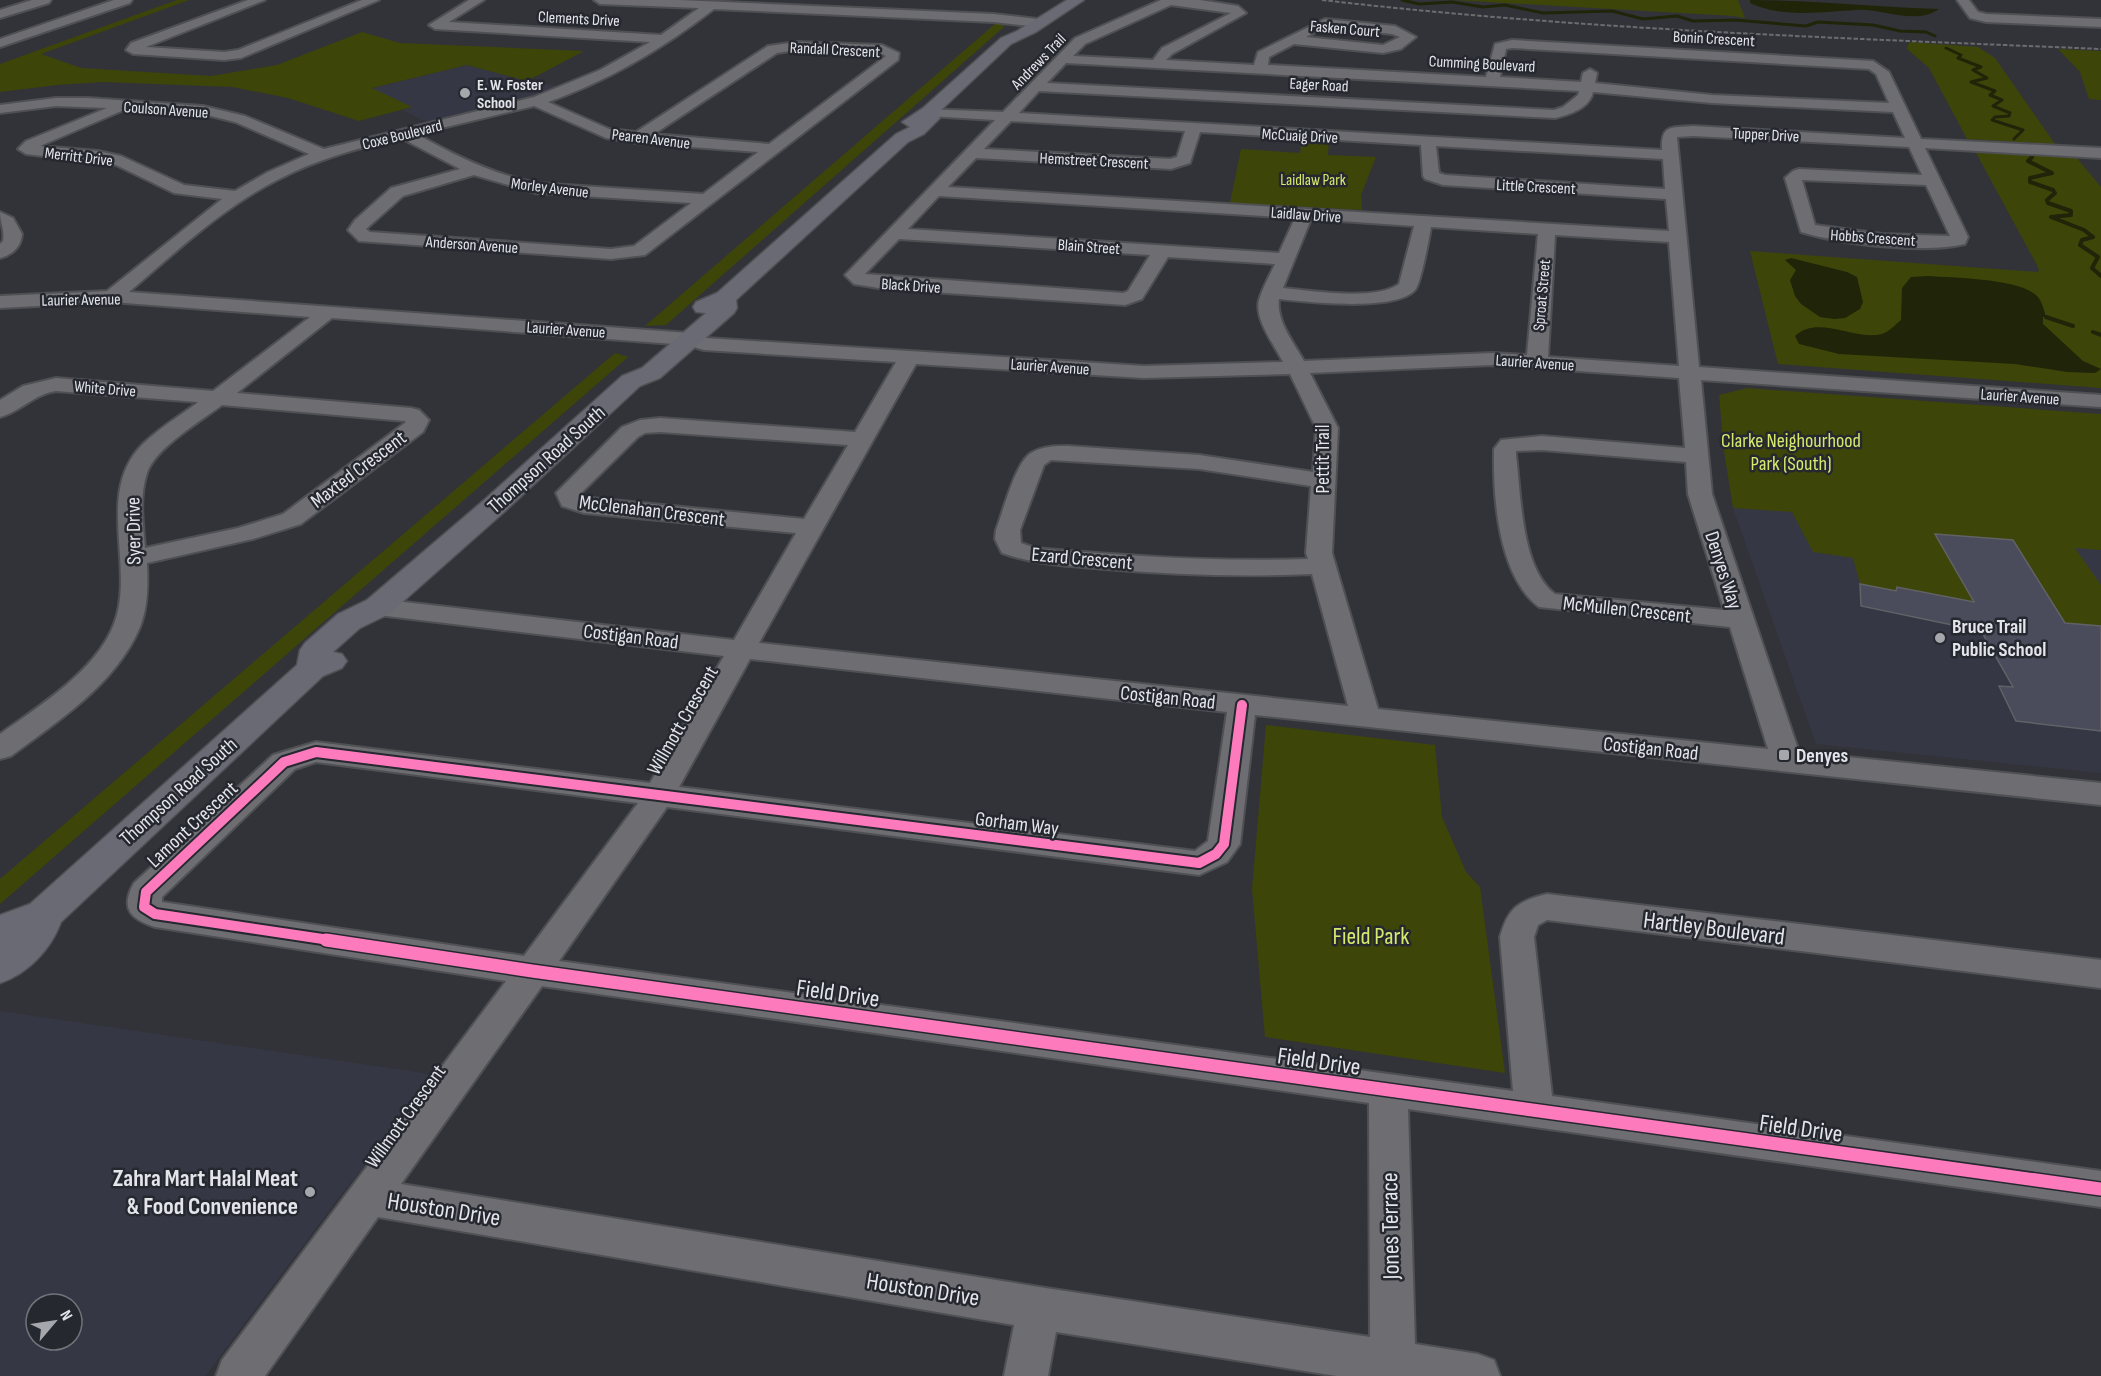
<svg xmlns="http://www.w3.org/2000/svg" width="2101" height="1376" viewBox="0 0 2101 1376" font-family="'Sofia Sans Condensed',sans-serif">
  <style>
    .built { fill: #353744; fill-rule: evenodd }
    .green { fill: #3e4508 }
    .water { fill: #202409 }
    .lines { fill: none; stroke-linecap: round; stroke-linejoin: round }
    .stream-far1 { stroke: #202409; stroke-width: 3 }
    .stream { stroke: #202409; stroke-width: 4 }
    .building { fill: #4a4b5b; stroke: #616266; stroke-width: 1.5 }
    .minor-casing { stroke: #4f5054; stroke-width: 4 }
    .major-casing { stroke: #4f5054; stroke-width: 3 }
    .minor { fill: #6e6e72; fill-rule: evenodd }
    .major { fill: #696a74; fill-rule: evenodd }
    .rail { stroke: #6b6c6f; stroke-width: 2; stroke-dasharray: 4.5 2; stroke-linecap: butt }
    .cycleway-far1-casing { stroke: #262830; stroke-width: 14 }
    .cycleway-casing { stroke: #262830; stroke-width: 16 }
    .cycleway-far1 { stroke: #fd7abc; stroke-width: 10 }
    .cycleway { stroke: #fd7abc; stroke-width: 13 }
    .poi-dot { fill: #a6a7ac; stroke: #262830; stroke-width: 2 }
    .labels { text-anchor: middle; stroke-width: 5; stroke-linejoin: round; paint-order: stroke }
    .far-street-label { font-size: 16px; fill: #e4e5eb; stroke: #262830 }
    .far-poi-label { font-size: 16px; font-weight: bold; fill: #e4e5eb; stroke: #262830; text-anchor: start }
    .far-park-label { font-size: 16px; fill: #d7e96d; stroke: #262830 }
    .park-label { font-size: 20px; fill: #d7e96d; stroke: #262830 }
    .street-label { font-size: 20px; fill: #e4e5eb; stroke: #262830 }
    .poi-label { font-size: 20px; font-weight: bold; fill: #e4e5eb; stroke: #262830; text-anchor: start }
    .near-street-label { font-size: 24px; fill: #e4e5eb; stroke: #262830 }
    .near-park-label { font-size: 24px; fill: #d7e96d; stroke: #262830 }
    .near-poi-label { font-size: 24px; font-weight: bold; fill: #e4e5eb; stroke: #262830; text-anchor: end }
  </style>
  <rect width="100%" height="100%" fill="#323338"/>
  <!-- built -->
  <path class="built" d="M467 65 527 81 565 87 539 97 430 124 403 110 411 108 370 89Z
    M1733 508 1959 520 2101 531V773L1816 744Z
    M0 1011 437 1075 341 1195 205 1376H0ZM36 1304H72V1340H36Z"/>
  <!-- green -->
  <path class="green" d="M177 0H189L41 54 81 68 211 76 277 65 362 32 400 43 584 51 527 81 467 65 372 88 412 107 359 121 288 98 232 87 103 82 57 85 0 92V64Z
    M1454 0H1738L1745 18 1733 16Z
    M996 23 1005 26 666 325 645 326Z
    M1909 42 1978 47 1995 58 2055 144 1967 139 1929 68 1907 49Z
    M2058 49 2101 51V100L2089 99 2080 72Z
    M1302 140 1329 141 1328 155 1376 157 1361 195 1362 210 1230 203 1241 149 1300 153Z
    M1975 151 2076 157 2101 187V388L1778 364 1750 251 2038 272 2039 269Z
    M615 353 628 357 0 904V879Z
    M1747 388 2101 414V550L2075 548 2101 585V628L2098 626 2065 623 2013 540 1935 534 1975 604 1897 587 1896 591 1860 584 1853 558 1813 552 1792 512 1733 508 1724 451 1719 395Z
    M1266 725 1435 745 1442 817 1466 872 1480 887 1505 1073 1265 1037 1252 889Z"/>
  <!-- water -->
  <path class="water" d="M1750 0C1813 0 1876 7 1939 9 1915 26 1882 8 1856 10 1824 12 1781 18 1750 3Z
    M1791 258 1847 272 1857 277 1863 302 1860 309 1845 318 1834 319 1820 317 1801 304 1795 296 1790 280 1796 270 1785 260Z
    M1928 276C1953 278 2019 278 2037 296 2042 301 2044 310 2046 317H2043V324L2083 361 2101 369 2095 373 2067 372 2015 364 1839 354 1799 344 1795 336C1818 314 1855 341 1882 334 1889 332 1896 324 1901 320L1902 288 1911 277Z"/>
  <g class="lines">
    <!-- stream-far1 -->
    <path class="stream-far1" d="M1402 0 1419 4 1452 2 1483 7 1505 5 1543 13 1612 11 1643 19 1677 16 1693 21 1735 20 1806 26 1818 22 1873 25 1900 31 1926 32 1935 36
      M1946 48 1961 55 1958 58 1981 67 1973 70 1987 78 1971 82 1995 91 1990 95 2002 100 1993 106 2010 113 2009 116 1995 117 1992 120 2023 130 2014 139"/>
    <!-- stream -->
    <path class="stream" d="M2032 157 2028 161 2052 173 2030 178V182L2053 190 2055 193 2047 200 2048 203 2071 211V215L2051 217 2084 230 2093 237 2082 240 2080 245 2098 257 2092 268 2101 276
      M2046 317 2073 326
      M2093 332 2101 335"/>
  </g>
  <!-- building -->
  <path class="building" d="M1935 534 2013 540 2065 623 2101 626V731L2016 721 1999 686 2013 687 1981 631 1861 606 1860 584 1896 591 1897 587 1974 602Z"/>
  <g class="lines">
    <defs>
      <path id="minor" d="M32 0H51L49 3 0 18V10Z
        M114 0H132L130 3 0 47V39Z
        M248 0H265L146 47 224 52 238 50 362 0H379L241 58 224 60 133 54 126 50 131 43Z
        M469 0H484L449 22 661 35 699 8 600 4 594 0H679L993 14 1037 19 1043 23 1037 27 993 22 714 9C664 48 608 81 548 102L609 129 636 132 768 46 797 42 882 45 899 53 898 60 645 255 611 259 359 241 348 230 355 220 391 188 460 169 401 138C359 148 317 159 279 179 223 207 177 251 129 292L689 333 706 338 1144 366 1283 362C1275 346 1254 319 1259 300 1263 287 1270 275 1275 264L1168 257 1142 299 1125 305 885 289 854 284 845 275 995 120 929 116 922 112 924 109 1003 112 1075 38 1161 0H1200L1238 6 1246 13 1172 54 1166 60 1254 65 1258 52 1325 19 1395 26 1416 37 1401 49 1383 53 1294 44 1269 57 1268 65 1486 77 1495 44 1512 40 1873 61 1889 72 1921 139 2101 148V158L1925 148 1968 237 1965 244C1925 254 1840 244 1801 232L1785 178 1793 171 1799 169 1922 175 1909 147 1693 136 1677 137 1699 367 2101 395V407L1701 380 1712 494 1799 752 2101 783V805L1255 715 1240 844 1227 862 1199 875 667 807 559 961 1513 1091 1500 937C1508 908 1518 901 1547 894L2101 960V988L1547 920 1538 925 1534 937 1552 1096 2101 1171V1207L1408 1109 1415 1344 1478 1354 1494 1360 1500 1376H1337L1056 1332 1048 1376H1004L1014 1325 378 1217 265 1376H216L222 1360 506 981 155 927C130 919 120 908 134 883L273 755 316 742 650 783 724 656 378 615 369 613 365 607 369 601 378 599 734 640 796 533 584 513 562 506 556 493 622 427 640 420 660 418 855 432 896 362 704 350 687 345 332 318 237 393 411 408 419 410 429 420 423 432 301 524 253 539 147 563C148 584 148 607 140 627 116 684 58 721 11 756L0 759V734C38 707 97 670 114 624 136 567 94 492 143 444 159 428 180 416 198 402L56 391C34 394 20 412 0 417V400L23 386 56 378 213 391 310 317 112 302 0 308V296L107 291 222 199 174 193 116 165 26 154 18 149 26 141 107 108 56 106 0 113V105L56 98H88L203 106 245 116 324 149 534 97 600 70 650 42 435 29 429 25ZM1171 5 1231 13 1162 48 1153 60 1073 56 1085 44ZM1326 27 1392 34 1400 37 1383 45 1306 37ZM1512 48 1869 69 1876 74 1889 103 1712 95 1595 83 1597 73 1590 69 1583 73 1581 82 1500 77 1506 49ZM797 50 880 53 886 56 769 144 654 134 777 53ZM1066 63 1579 91 1578 95 1563 107 1554 110 1047 83ZM1039 91 1555 118C1569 115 1590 108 1593 92L1712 103 1893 112 1905 138 1693 126C1671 128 1661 124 1662 150L1019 113ZM534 106 606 138 638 143 758 152 703 194 536 183C493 174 455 156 417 134ZM126 109 203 114 235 122 309 154 268 172 235 191 184 185 121 156 98 151 40 146ZM1011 121 1185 131 1177 157 1170 159 984 149ZM1200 132 1421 145 1423 176 1425 179 1443 185 1666 199 1669 231 948 187 976 158 1171 169 1190 163ZM1436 146 1663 159 1665 189 1445 175 1439 173ZM474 175 536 193 691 203 634 246 611 249 370 232 366 229 403 196ZM1802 180 1926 185 1950 236 1882 234 1815 225ZM939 196 1295 218 1279 253 908 229ZM1311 219 1414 226 1399 284C1376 301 1312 291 1283 288ZM1431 227 1538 234 1527 355 1492 353 1304 361C1294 343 1276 321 1279 299 1308 302 1395 312 1415 290 1421 283 1429 239 1431 227ZM1555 235 1669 242 1679 366 1548 357ZM899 239 1150 255 1128 291 1123 293 865 274ZM916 364 1144 378 1290 374 1316 428 1313 472 1199 455 1068 446C1056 446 1042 446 1031 453 1015 463 1003 512 996 530L995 539 1002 553C1036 565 1070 566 1106 569 1175 575 1243 577 1312 574L1348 706 759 643ZM1492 365 1679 378 1685 448 1542 436 1501 440 1494 449C1493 497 1498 576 1539 607L1730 627 1768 749 1378 709 1332 553 1338 428 1310 373ZM222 405 405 421 406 422 283 514 238 528 145 548C143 524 139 497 147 473 155 448 201 421 222 405ZM660 432 848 445 804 519 581 497 580 494 638 437 645 433ZM1542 450 1686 462 1688 494 1724 610 1555 594C1521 569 1521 495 1516 455V451ZM1051 460 1199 469 1311 486 1306 553 1308 559C1214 562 1128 556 1035 548L1021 543 1020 530 1044 465ZM750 659 1227 712 1208 841 1195 851 679 787ZM316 762 638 803 524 956 162 902V897L295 769ZM542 986 1369 1103 1370 1337 1039 1287 401 1184Z
        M1957 0H1969L1978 12 1986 14 2101 19V27L1986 22 1970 18Z
        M0 212 13 218 22 234C21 247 12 255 0 258V244L3 241C5 230 0 223 0 212Z"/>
      <path id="major" d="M1067 0H1084L1036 32 1011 44 938 113 940 118 924 134 908 142 736 300 737 308 734 313 660 378 640 386 503 513 389 614 360 628 333 652 342 654 347 661 342 668 323 676 61 922C51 949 28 974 0 983V915L30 904 297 665 300 650 305 643 338 614 367 600 483 501 622 376 642 368 706 313 696 312 693 307 696 302 717 293 896 134 910 127 902 122 923 108 1001 38 1017 31Z"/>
    </defs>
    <!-- minor casing -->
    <use href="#minor" class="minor-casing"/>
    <!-- major casing -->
    <use href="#major" class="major-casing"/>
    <!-- minor -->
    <use href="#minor" class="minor"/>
    <!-- major -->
    <use href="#major" class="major"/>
    <!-- rail -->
    <path class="rail" d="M1322 0C1581 30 1841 38 2101 49"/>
    <defs>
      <path id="cycleway-far1" d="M336 941 155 914 144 907 146 892 284 762 316 752 1199 863 1216 854 1224 844 1242 705"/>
      <path id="cycleway" d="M326 940 532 971 2101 1189"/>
    </defs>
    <!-- cycleway-far1 casing -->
    <use href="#cycleway-far1" class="cycleway-far1-casing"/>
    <!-- cycleway casing -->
    <use href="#cycleway" class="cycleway-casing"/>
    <!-- cycleway-far1 -->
    <use href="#cycleway-far1" class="cycleway-far1"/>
    <!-- cycleway -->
    <use href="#cycleway" class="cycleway"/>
  </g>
  <!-- markers -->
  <g class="poi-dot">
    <circle cx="465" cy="93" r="6"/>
    <circle cx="1940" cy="638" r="6"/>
    <rect x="1778" y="749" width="12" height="12" rx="3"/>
    <circle cx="310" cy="1192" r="6"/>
  </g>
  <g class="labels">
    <!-- far-street labels -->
    <g class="far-street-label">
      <text transform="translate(579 18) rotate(3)" y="6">Clements Drive</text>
      <text transform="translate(1345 28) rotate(5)" y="6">Fasken Court</text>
      <text transform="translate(1714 38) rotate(3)" y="6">Bonin Crescent</text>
      <text transform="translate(835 49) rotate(3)" y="6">Randall Crescent</text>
      <text transform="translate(1038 61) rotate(-46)" y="6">Andrews Trail</text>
      <text transform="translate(1482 63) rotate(3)" y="6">Cumming Boulevard</text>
      <text transform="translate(1319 84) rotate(3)" y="6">Eager Road</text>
      <text transform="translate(166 109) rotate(4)" y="6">Coulson Avenue</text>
      <text transform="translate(402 134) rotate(-14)" y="6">Coxe Boulevard</text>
      <text transform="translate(1766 134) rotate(3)" y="6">Tupper Drive</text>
      <text transform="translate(1300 135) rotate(3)" y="6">McCuaig Drive</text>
      <text transform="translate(651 138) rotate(7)" y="6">Pearen Avenue</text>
      <text transform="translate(79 156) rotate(7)" y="6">Merritt Drive</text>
      <text transform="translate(1094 160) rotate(3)" y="6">Hemstreet Crescent</text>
      <text transform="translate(1536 186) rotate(3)" y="6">Little Crescent</text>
      <text transform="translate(550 187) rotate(7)" y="6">Morley Avenue</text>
      <text transform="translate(1306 214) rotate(4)" y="6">Laidlaw Drive</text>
      <text transform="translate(1873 237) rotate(4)" y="6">Hobbs Crescent</text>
      <text transform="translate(472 244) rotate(4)" y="6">Anderson Avenue</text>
      <text transform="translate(1089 246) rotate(4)" y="6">Blain Street</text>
      <text transform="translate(911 285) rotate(4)" y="6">Black Drive</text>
      <text transform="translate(1541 295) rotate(-85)" y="6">Sproat Street</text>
      <text transform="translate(81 299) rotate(-1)" y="6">Laurier Avenue</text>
      <text transform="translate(566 329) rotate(4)" y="6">Laurier Avenue</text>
      <text transform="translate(1535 362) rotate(4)" y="6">Laurier Avenue</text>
      <text transform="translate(1050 366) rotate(4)" y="6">Laurier Avenue</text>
      <text transform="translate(105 388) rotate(5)" y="6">White Drive</text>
      <text transform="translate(2020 396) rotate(4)" y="6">Laurier Avenue</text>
    </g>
    <!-- far-poi labels -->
    <g class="far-poi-label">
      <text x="477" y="90">E. W. Foster<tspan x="477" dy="18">School</tspan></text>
    </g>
    <!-- far-park labels -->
    <g class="far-park-label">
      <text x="1313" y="185">Laidlaw Park</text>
    </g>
    <!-- park labels -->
    <g class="park-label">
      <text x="1791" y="447">Clarke Neighourhood<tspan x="1791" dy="23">Park (South)</tspan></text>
    </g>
    <!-- street labels -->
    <g class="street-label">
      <text transform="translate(546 459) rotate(-42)" y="7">Thompson Road South</text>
      <text transform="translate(1322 459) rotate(-90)" y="7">Pettit Trail</text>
      <text transform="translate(358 469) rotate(-37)" y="7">Maxted Crescent</text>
      <text transform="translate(652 510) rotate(7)" y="7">McClenahan Crescent</text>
      <text transform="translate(133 531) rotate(-91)" y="7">Syer Drive</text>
      <text transform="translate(1082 558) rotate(5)" y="7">Ezard Crescent</text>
      <text transform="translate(1724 570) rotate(72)" y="7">Denyes Way</text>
      <text transform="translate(1627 609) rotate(6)" y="7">McMullen Crescent</text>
      <text transform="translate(631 636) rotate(7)" y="7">Costigan Road</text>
      <text transform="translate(1168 697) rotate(6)" y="7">Costigan Road</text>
      <text transform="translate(682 720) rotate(-60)" y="7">Willmott Crescent</text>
      <text transform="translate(1651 748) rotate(6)" y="7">Costigan Road</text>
      <text transform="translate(178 791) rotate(-42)" y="7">Thompson Road South</text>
      <text transform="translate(1017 823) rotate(7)" y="7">Gorham Way</text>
      <text transform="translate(192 824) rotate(-43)" y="7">Lamont Crescent</text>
      <text transform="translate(405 1116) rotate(-54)" y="7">Willmott Crescent</text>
    </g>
    <!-- poi labels -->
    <g class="poi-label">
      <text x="1952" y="633">Bruce Trail<tspan x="1952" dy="23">Public School</tspan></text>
      <text x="1796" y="762">Denyes</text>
    </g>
    <!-- near-street labels -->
    <g class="near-street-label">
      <text transform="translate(1714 928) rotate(7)" y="8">Hartley Boulevard</text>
      <text transform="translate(838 993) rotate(8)" y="8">Field Drive</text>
      <text transform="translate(1319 1061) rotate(8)" y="8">Field Drive</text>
      <text transform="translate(1801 1128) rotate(8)" y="8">Field Drive</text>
      <text transform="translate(444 1209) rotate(9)" y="8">Houston Drive</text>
      <text transform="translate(1390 1226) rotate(-91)" y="8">Jones Terrace</text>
      <text transform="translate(923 1289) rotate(9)" y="8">Houston Drive</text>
    </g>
    <!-- near-park labels -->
    <g class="near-park-label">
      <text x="1371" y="944">Field Park</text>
    </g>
    <!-- near-poi labels -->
    <g class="near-poi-label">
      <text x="298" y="1186">Zahra Mart Halal Meat<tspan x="298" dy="28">&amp; Food Convenience</tspan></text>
    </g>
  </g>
  <!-- north arrow -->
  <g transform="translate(54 1322) rotate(61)"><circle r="28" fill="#262830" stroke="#72747b" stroke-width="1.5"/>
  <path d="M0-4.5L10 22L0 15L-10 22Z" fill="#a6a7ac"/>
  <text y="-9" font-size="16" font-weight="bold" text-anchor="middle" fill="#e4e5eb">N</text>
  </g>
</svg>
